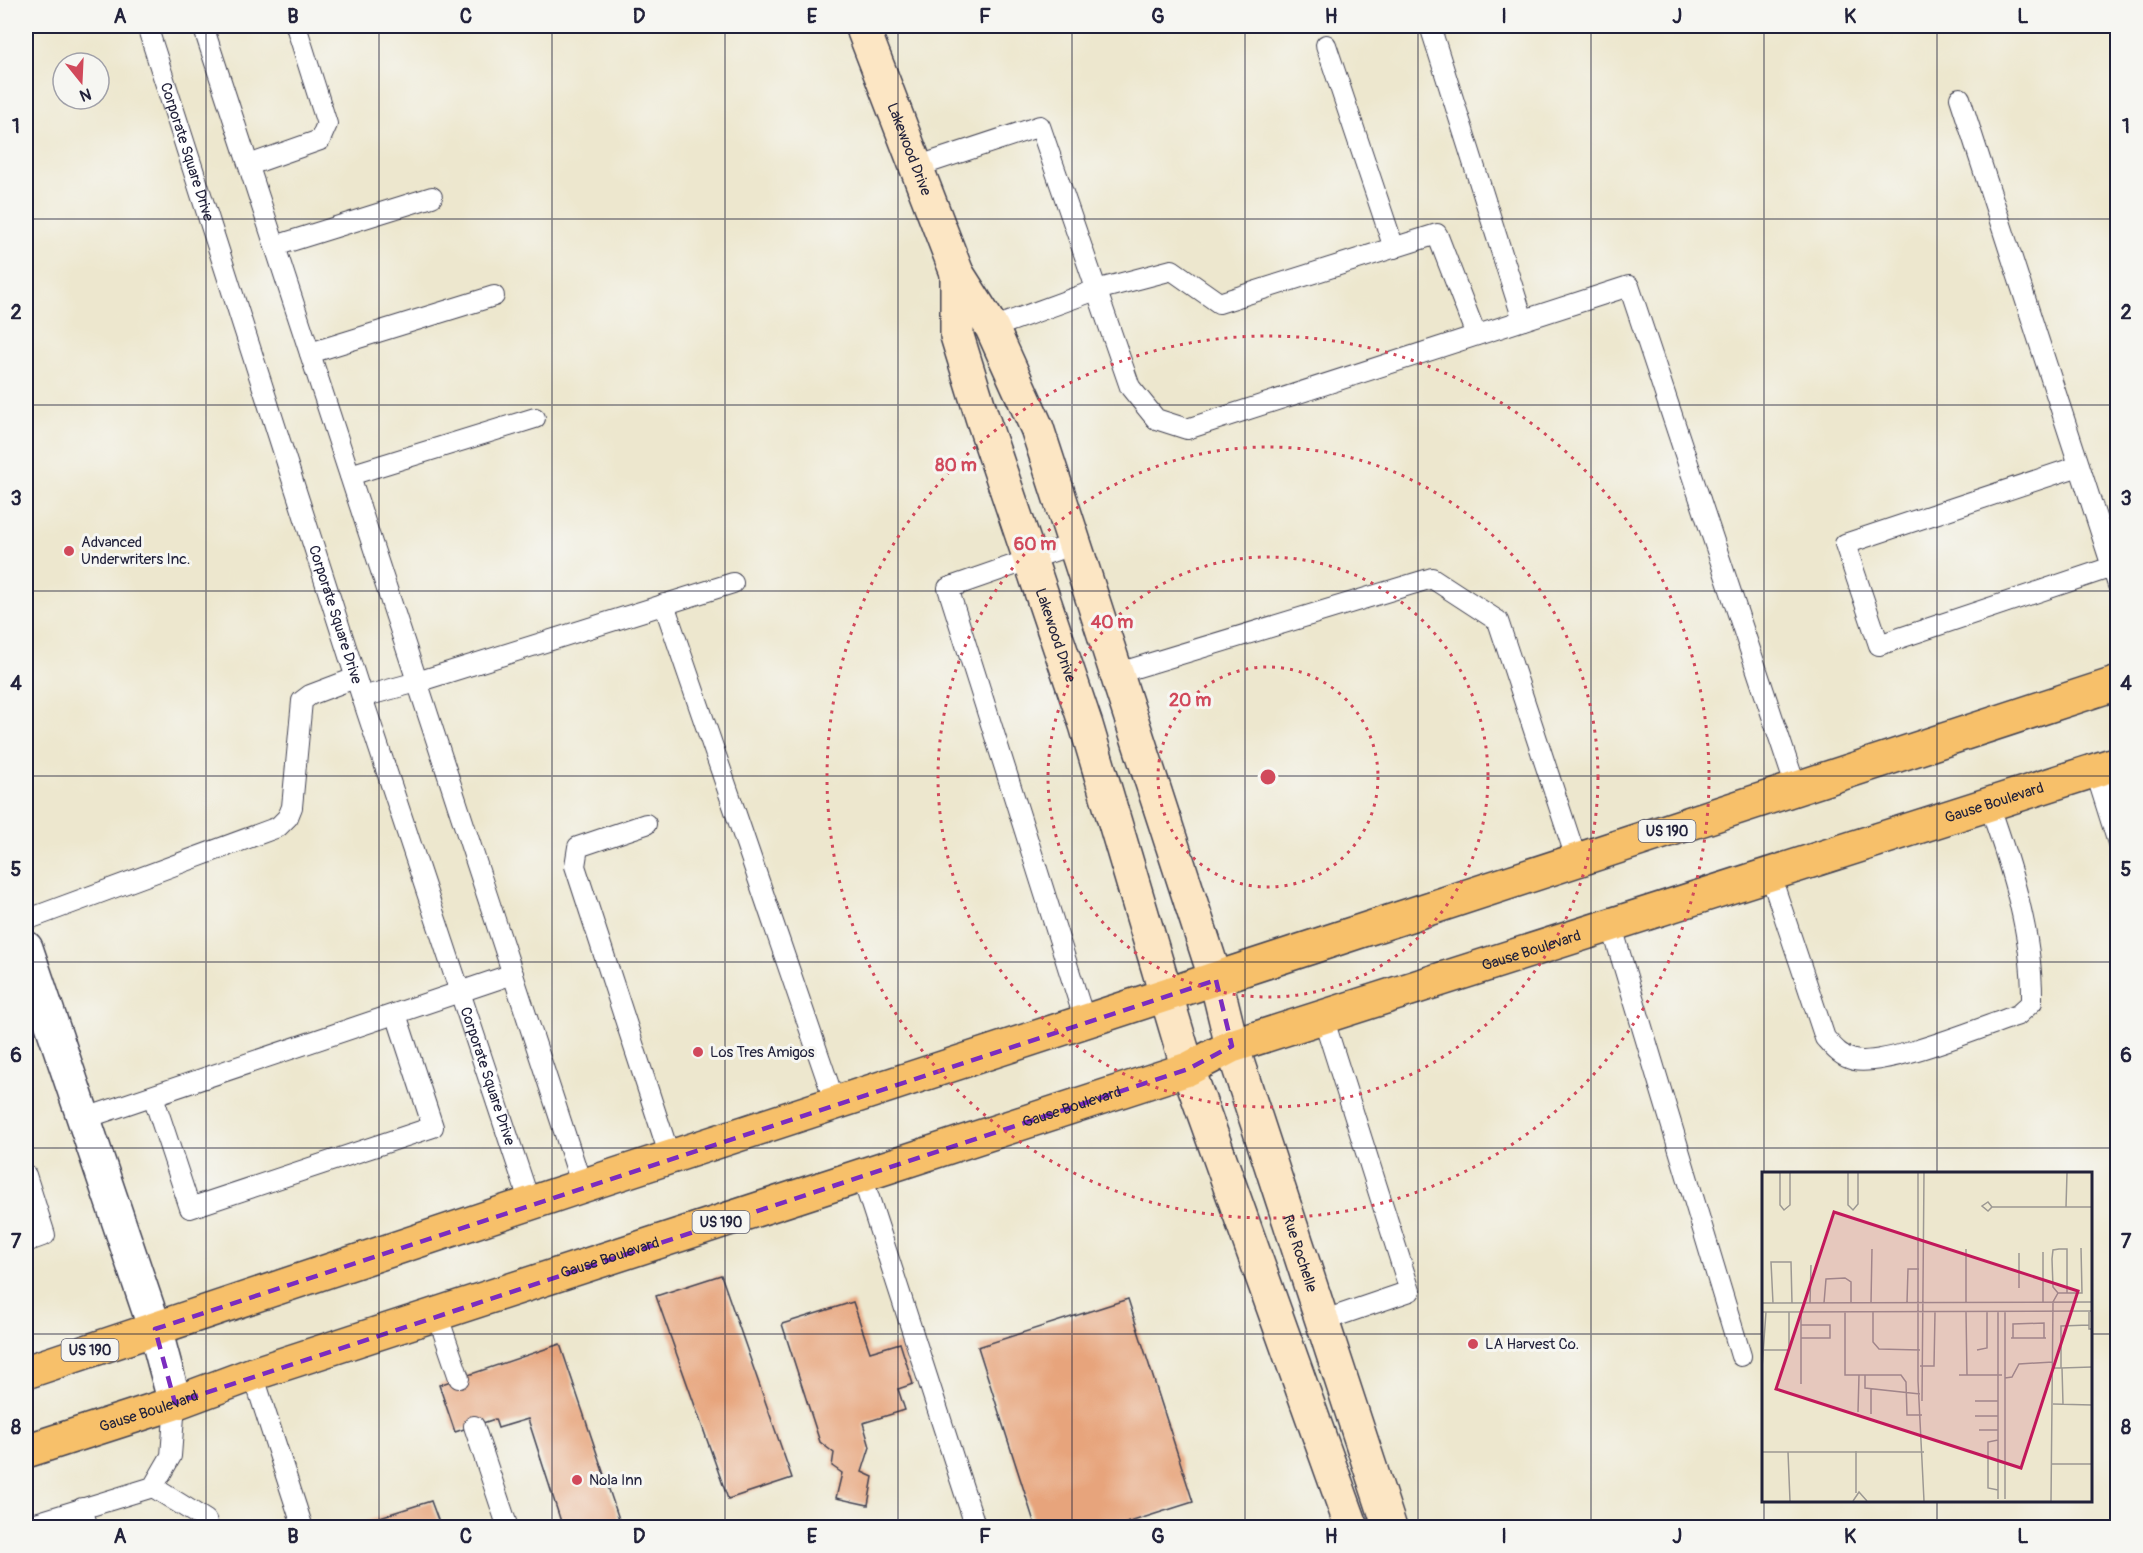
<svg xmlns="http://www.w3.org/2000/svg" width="2143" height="1553" viewBox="0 0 2143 1553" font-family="Pangolin,sans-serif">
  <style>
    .building { fill: #e7a47c }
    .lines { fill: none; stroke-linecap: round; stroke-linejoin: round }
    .lane-casing { stroke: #404051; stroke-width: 22 }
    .street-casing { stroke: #404051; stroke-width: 36 }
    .secondary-casing { stroke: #404051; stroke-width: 36 }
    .primary-casing { stroke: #404051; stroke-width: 36 }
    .lane { stroke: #fff; stroke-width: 20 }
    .street { stroke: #fff; stroke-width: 33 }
    .secondary { stroke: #fce6c4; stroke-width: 33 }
    .primary { stroke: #f7c06b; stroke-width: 33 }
    .marked { fill: none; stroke: #7b2cbf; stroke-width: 4.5; stroke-dasharray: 12 8; stroke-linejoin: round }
    .grid { fill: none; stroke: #22223b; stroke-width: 1.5; stroke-opacity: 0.55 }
    .ring { fill: none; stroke: #d1495b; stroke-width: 3; stroke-dasharray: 3 6 }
    .poi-dot { fill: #d1495b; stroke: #f6f6f2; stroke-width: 2 }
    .labels { text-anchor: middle; stroke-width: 6; stroke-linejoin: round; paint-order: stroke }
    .shield { fill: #f6f6f2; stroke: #626272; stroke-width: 1.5 }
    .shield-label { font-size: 14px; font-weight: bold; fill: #22223b }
    .street-label { font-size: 15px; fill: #22223b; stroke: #f6f6f2 }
    .poi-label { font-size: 15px; fill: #22223b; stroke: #f6f6f2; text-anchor: start }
    .inset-road { fill: none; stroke: #9c9893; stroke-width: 1.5 }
    .view { fill: #c2185b; fill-opacity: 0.15; stroke: #c2185b; stroke-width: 3 }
    .inset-edge { fill: none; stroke: #22223b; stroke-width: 3 }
    .centre { fill: #d1495b; stroke: #f6f6f2; stroke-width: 3 }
    .ring-label { font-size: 18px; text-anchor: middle; font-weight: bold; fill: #d1495b; stroke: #f6f6f2; stroke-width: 6; stroke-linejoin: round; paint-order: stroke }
    .neatline { fill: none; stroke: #22223b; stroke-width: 2 }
    .grid-label { font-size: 20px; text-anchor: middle; font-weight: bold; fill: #22223b }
  </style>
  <rect width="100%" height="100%" fill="#f6f6f2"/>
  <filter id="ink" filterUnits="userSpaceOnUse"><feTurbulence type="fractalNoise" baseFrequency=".0167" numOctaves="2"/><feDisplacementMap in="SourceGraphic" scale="12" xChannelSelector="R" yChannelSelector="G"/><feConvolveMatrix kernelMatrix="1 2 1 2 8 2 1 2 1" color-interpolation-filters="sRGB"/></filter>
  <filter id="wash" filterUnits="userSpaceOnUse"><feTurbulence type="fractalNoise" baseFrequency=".008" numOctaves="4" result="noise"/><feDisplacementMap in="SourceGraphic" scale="24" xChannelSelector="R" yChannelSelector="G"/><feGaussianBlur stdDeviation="1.35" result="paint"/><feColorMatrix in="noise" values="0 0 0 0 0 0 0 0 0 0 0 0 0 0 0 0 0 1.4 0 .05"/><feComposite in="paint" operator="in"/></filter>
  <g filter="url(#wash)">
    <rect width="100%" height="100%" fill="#ede7ce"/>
    <g id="blocks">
      <!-- building -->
      <path class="building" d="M721 1275 792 1478 728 1499 656 1296Z
        M1128 1299 1193 1502 1111 1528H1036L978 1347Z
        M853 1302 870 1352 900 1343 913 1384 898 1389 905 1410 863 1423 870 1447 862 1472 873 1477 868 1505 836 1498 842 1473 832 1466 834 1453 820 1442 782 1324Z
        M560 1344 622 1528H563L528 1419 498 1428 495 1419 455 1432 439 1385Z
        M431 1501 441 1528H348V1527Z"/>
    </g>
  </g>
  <g filter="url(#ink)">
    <use href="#blocks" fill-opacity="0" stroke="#404051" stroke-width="1.5"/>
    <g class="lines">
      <defs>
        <g id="lane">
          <path id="s1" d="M147 26 362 697 530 1203"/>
          <path d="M203 26 582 1186"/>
          <path d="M1430 26 1523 320"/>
          <path d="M1326 45 1394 248"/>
          <path d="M1960 98 2118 585"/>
          <path d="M249 165 320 140 327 124 296 26"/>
          <path d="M916 167 1040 126 1130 387 1156 419 1187 429 1629 286 1796 788"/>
          <path d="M275 246 432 197"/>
          <path d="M992 328 1096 290 1172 270 1219 303 1437 234 1476 335"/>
          <path d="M310 353 494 296"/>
          <path d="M2079 466 1845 544 1879 645 2112 567"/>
          <path d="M350 475 535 418"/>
          <path d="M1074 544 948 588 1085 1021"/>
          <path d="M664 604 835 1103"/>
          <path d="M1115 674 1432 578 1498 621 1577 861"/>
          <path d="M362 697 417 682 733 583"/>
          <path d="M2095 770 2118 843"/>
          <path d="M646 824 578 847 575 866 670 1157"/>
          <path d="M1770 874 1825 1038C1833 1047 1841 1057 1854 1060 1886 1067 1982 1027 2018 1015L2032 1002C2033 935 2011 867 1989 804"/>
          <path d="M26 920 278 827 288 817 292 807 302 701 310 695 355 678"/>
          <path d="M1611 924 1741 1356"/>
          <path d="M153 1096 190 1208 433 1127 396 1014"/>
          <path d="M83 1119 513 974"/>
          <path d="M26 1175 45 1235 26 1242"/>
          <path d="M862 1176 976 1528"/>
          <path d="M437 1314 459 1378"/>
          <path d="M1322 1321 1410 1291 1323 1017"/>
          <path d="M253 1374 303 1528"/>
          <path d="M474 1426 508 1528"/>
          <path d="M153 1487 206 1520 209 1528"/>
          <path d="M82 1508 88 1528"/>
          <path d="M26 1526 153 1487 171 1456 175 1403"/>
        </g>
        <path id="street" d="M26 948 155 1329 175 1403"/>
        <g id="secondary">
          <path id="s2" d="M862 26 957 273 992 328 1037 428 1216 980 1232 1046 1390 1528"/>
          <path id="s3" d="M957 273V336L982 417 1086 725 1188 1069 1352 1528"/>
        </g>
        <g id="primary">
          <path d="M26 1372 582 1186 2118 683"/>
          <path id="s4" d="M26 1451 175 1403 253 1374 1188 1069 1232 1046 2118 763"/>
        </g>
      </defs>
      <!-- lane casing -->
      <use href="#lane" class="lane-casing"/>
      <!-- street casing -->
      <use href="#street" class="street-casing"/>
      <!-- secondary casing -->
      <use href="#secondary" class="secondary-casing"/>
      <!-- primary casing -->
      <use href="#primary" class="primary-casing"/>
      <!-- lane -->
      <use href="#lane" class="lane"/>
      <!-- street -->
      <use href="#street" class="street"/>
      <!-- secondary -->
      <use href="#secondary" class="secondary"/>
      <!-- primary -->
      <use href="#primary" class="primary"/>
    </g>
  </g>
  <!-- marked area -->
  <path class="marked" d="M1216 980 1232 1046 1188 1069 175 1403 155 1329Z"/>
  <!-- grid -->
  <path class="grid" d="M206 26V1528M379 26V1528M552 26V1528M725 26V1528M898 26V1528M1072 26V1528M1245 26V1528M1418 26V1528M1591 26V1528M1764 26V1174M1937 26V1174M26 219H2118M26 405H2118M26 591H2118M26 776H2118M26 962H2118M26 1148H2118M26 1334H1764M2090 1334H2118M1764 1500V1528M1937 1500V1528"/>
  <!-- distance rings -->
  <g class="ring">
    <circle cx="1268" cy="777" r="110"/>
    <circle cx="1268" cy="777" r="220"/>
    <circle cx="1268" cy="777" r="330"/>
    <circle cx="1268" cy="777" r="441"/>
  </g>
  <!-- markers -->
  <g class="poi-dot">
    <circle cx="69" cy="551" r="6"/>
    <circle cx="698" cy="1052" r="6"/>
    <circle cx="1473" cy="1344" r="6"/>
    <circle cx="577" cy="1480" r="6"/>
  </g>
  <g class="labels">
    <!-- shield labels -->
    <g class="shield">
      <rect x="1638.5" y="820" width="57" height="22" rx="4.5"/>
      <rect x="692.5" y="1211" width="57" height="22" rx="4.5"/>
      <rect x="61.5" y="1339" width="57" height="22" rx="4.5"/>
    </g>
    <g class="shield-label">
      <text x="1667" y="836">US 190</text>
      <text x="721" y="1227">US 190</text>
      <text x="90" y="1355">US 190</text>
    </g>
    <!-- street labels -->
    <g class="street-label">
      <text dy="5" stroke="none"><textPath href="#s2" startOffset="132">Lakewood Drive</textPath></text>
      <text dy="5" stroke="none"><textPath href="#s1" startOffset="132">Corporate Square Drive</textPath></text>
      <text dy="5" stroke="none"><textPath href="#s1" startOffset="618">Corporate Square Drive</textPath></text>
      <text dy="5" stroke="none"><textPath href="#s3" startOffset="378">Lakewood Drive</textPath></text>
      <text dy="5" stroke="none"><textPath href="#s4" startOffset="2073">Gause Boulevard</textPath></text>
      <text dy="5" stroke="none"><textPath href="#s4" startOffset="1587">Gause Boulevard</textPath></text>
      <text dy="5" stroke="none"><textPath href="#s1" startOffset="1104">Corporate Square Drive</textPath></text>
      <text dy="5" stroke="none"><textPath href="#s4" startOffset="1101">Gause Boulevard</textPath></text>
      <text dy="5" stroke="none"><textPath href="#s2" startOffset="1306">Rue Rochelle</textPath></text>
      <text dy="5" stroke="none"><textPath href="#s4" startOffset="615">Gause Boulevard</textPath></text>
      <text dy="5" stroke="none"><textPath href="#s4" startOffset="129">Gause Boulevard</textPath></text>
    </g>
    <!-- poi labels -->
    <g class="poi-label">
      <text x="81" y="547">Advanced<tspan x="81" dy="17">Underwriters Inc.</tspan></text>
      <text x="710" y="1057">Los Tres Amigos</text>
      <text x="1485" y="1349">LA Harvest Co.</text>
      <text x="589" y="1485">Nola Inn</text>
    </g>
  </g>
  <!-- overview -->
  <g transform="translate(1762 1172)">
    <rect width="330" height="330" fill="#ede7ce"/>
    <path class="inset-road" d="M18 1V33L22 38 28 33V1M86 1V33L91 38 96 32V1M156 1V209L162 329M230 35 226 30 220 34 226 39 230 35H330M304 35 305 1M204 77V130M257 81V116M296 121 291 115 290 87 291 78 297 77H305V121M281 130V80M0 131 330 130M11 131 9 90H29L30 131M48 131 49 93M62 131 64 107 83 106 89 110V131M109 131 110 77M145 131 146 97H157M243 139V327M327 139V157H330M0 140 330 139M83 140V203H139L144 210 145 243H160M111 140V170L117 177 158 178M204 140 205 203M236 140V327M39 153H68V166H39M249 166H284M251 166V152L282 151V166M2 178H27V140M215 178 225 176V140M158 194H172L173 140M0 196 4 140M291 196H299V154L327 153M299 196 330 195M300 196 301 232M103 203V216L158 222M197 203H240M243 206 250 205 257 192 291 190M39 212V140M109 216V242M160 229 162 1M213 229H236M291 232 330 233M96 240 97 203M213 244H236M217 258H236M236 268 226 270V316L236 318M94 279V321M0 280H162M26 280 28 329M290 292H330M91 329 97 320 105 329M289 329 291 130 296 121H320L319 76"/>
    <path class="view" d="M72 40 316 119 259 296 14 217Z"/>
    <rect width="330" height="330" class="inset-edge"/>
  </g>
  <circle cx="1268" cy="777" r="9" class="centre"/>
  <g class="ring-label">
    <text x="956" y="471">80 m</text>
    <text x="1035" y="550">60 m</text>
    <text x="1112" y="628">40 m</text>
    <text x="1190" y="706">20 m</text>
  </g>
  <!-- margin -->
  <rect width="2143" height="1553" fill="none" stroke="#f6f6f2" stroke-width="66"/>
  <!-- north arrow -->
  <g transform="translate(81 81) rotate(162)"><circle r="28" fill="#f6f6f2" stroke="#a1a1a9" stroke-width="1.5"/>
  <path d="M0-4.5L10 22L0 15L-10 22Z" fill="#d1495b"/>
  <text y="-9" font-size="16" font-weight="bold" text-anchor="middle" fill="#22223b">N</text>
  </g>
  <rect x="33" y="33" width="2077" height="1487" class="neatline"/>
  <g class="grid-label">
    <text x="120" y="23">A</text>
    <text x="293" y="23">B</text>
    <text x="466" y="23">C</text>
    <text x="639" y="23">D</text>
    <text x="812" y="23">E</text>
    <text x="985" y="23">F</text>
    <text x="1158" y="23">G</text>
    <text x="1331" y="23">H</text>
    <text x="1504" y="23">I</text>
    <text x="1677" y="23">J</text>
    <text x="1850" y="23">K</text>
    <text x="2023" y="23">L</text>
    <text x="16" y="133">1</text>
    <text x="2126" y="133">1</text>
    <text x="16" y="319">2</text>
    <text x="2126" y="319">2</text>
    <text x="16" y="505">3</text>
    <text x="2126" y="505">3</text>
    <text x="16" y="690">4</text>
    <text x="2126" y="690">4</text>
    <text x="16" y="876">5</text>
    <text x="2126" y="876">5</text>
    <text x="16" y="1062">6</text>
    <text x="2126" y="1062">6</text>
    <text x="16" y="1248">7</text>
    <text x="2126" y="1248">7</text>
    <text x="16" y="1434">8</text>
    <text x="2126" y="1434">8</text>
    <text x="120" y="1543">A</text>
    <text x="293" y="1543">B</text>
    <text x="466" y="1543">C</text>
    <text x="639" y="1543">D</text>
    <text x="812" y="1543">E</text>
    <text x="985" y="1543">F</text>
    <text x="1158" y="1543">G</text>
    <text x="1331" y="1543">H</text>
    <text x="1504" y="1543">I</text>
    <text x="1677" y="1543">J</text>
    <text x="1850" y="1543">K</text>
    <text x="2023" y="1543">L</text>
  </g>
</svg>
